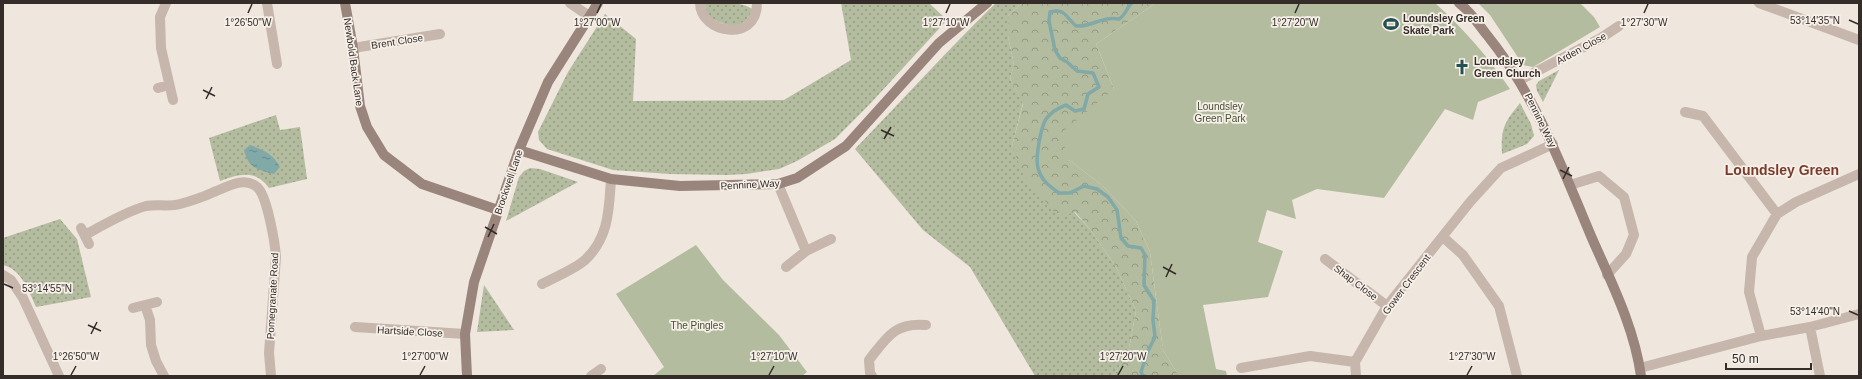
<svg xmlns="http://www.w3.org/2000/svg" width="1862" height="379" viewBox="0 0 1862 379" font-family="Arial,sans-serif">
  <style>
    .grass { fill: url(#grass-dots) }
    .forest { fill: url(#forest-crowns) }
    .park { fill: #b4bc9f }
    .water { fill: url(#water-ripples) }
    .lines { fill: none; stroke-linecap: round; stroke-linejoin: round }
    .stream { stroke: #80a9a8; stroke-width: 3.5 }
    .street { stroke: #c6b6ab; stroke-width: 10 }
    .secondary { stroke: #99857c; stroke-width: 10 }
    .ticks { fill: none; stroke: #342c29; stroke-width: 1.5 }
    .labels { text-anchor: middle; stroke-width: 3.5; stroke-linejoin: round; paint-order: stroke }
    .poi-label { font-size: 10px; font-weight: bold; fill: #342c29; stroke: #f7f0e9; text-anchor: start }
    .street-label { font-size: 10px; fill: #342c29; stroke: #f7f0e9 }
    .park-label { font-size: 10px; fill: #455030; stroke: #f7f0e9 }
    .district-label { font-size: 14px; font-weight: bold; fill: #793b2c; stroke: #f7f0e9 }
    .ticks-label { font-size: 10px; text-anchor: middle; fill: #342c29; stroke: #f7f0e9; stroke-width: 3.5; stroke-linejoin: round; paint-order: stroke }
  </style>
  <defs>
    <pattern id="grass-dots" width="8" height="8" patternUnits="userSpaceOnUse"><rect width="8" height="8" fill="#b4bc9f"/><path d="M2 2h.1M6 6h.1" fill="none" stroke="#939982" stroke-width="1.8" stroke-linecap="round"/></pattern>
    <pattern id="forest-crowns" width="20" height="18" patternUnits="userSpaceOnUse"><rect width="20" height="18" fill="#b4bc9f"/><path d="M2 6a3 3 0 1 1 6 0M12 15a3 3 0 1 1 6 0" fill="none" stroke="#939982"/></pattern>
    <pattern id="water-ripples" width="26" height="14" patternUnits="userSpaceOnUse"><rect width="26" height="14" fill="#80a9a8"/><path d="M2 4q2-2 4 0t4 0M15 11q2-2 4 0t4 0" fill="none" stroke="#6a8a89"/></pattern>
  </defs>
  <rect width="100%" height="100%" fill="#efe6dd"/>
  <!-- grass -->
  <path class="grass" d="M704 3C717 3 742 1 752 9 752 13 751 14 748 17 738 33 720 23 708 16Z
    M841 3H929L947 20 869 105 835 139 797 161 779 169 746 174 727 175 670 174 613 170 547 149 539 140 538 132 568 72 605 14 636 39 633 101 784 100 851 60Z
    M996 3H1022L1008 16V36L1014 65 1010 78 1023 103 1012 146 1089 228 1116 267 1136 311 1128 354 1113 376H1035L970 267 923 230 855 149C902 101 947 50 996 3Z
    M1559 70 1543 102 1537 91 1536 85 1539 81Z
    M1520 103 1531 124 1534 136 1527 144 1502 154C1501 128 1504 123 1520 103Z
    M276 115 280 130 300 127 307 179 269 188C255 169 240 174 220 181L209 138Z
    M530 168 540 169 578 182 506 221 519 177 524 171Z
    M60 219 77 239 91 297 36 307C29 291 21 269 3 265V238Z
    M484 285 514 330 477 332Z"/>
  <!-- forest -->
  <path class="forest" d="M1022 3H1156L1096 44 1114 89 1069 160 1103 186 1136 221 1150 252 1163 350 1179 376H1113L1128 354 1136 311 1116 267 1089 228 1075 212 1059 217 1024 177 1012 146 1023 104 1010 78 1014 65 1008 36V16Z"/>
  <!-- park -->
  <path class="park" d="M1156 3H1435C1464 29 1488 57 1510 89L1478 102 1473 120 1445 109 1384 198 1317 189 1292 200 1296 219 1267 210 1258 242 1283 251 1268 297 1203 305 1216 369 1226 371 1227 376H1179L1163 350 1150 252 1136 221 1103 186 1069 160 1060 134 1114 89 1096 44Z
    M1478 3H1580L1594 17 1600 27 1533 67 1523 65 1490 15Z
    M696 245 723 280 779 335 807 372 802 376H653L664 367 616 294Z"/>
  <!-- water -->
  <path class="water" d="M250 145C264 150 273 154 280 167L274 174C258 170 248 168 244 150Z"/>
  <g class="lines">
    <!-- stream -->
    <path class="stream" d="M1132 3C1126 8 1126 15 1119 19 1101 16 1093 27 1076 26 1066 18 1066 8 1050 12L1049 21 1055 50 1060 58 1067 62 1077 71 1093 73 1099 87 1088 94 1084 109 1075 111 1066 105C1058 108 1051 112 1046 119 1041 127 1035 158 1038 168 1041 180 1049 186 1059 193H1070L1084 186 1097 189 1108 197 1117 210 1121 238 1128 246 1141 248 1145 255 1144 285 1154 301 1153 320 1155 337 1148 351 1141 372 1143 376H1145"/>
    <!-- street -->
    <path class="street" d="M166 3 160 17 161 48 173 100
      M267 3 277 64
      M570 3 589 16
      M700 3C700 33 757 44 757 3
      M1759 3 1859 40
      M353 48 440 34
      M1520 80 1601 38 1619 26
      M158 88 169 85
      M1685 112 1703 116 1777 214
      M778 184 806 251
      M1570 185 1599 176 1624 197 1634 235 1626 254 1607 275
      M81 228 89 244
      M85 235C103 225 127 211 146 206 157 204 169 207 180 204 191 201 203 197 214 192 227 187 244 176 257 187 267 195 275 243 276 257L269 353 271 376
      M1443 237 1463 255 1499 306 1517 376
      M1325 259 1387 306
      M786 267 806 251 831 239
      M3 275 11 280 23 298 59 376
      M542 284C555 277 575 269 585 260 609 238 609 209 611 179
      M145 305 150 320 151 345 156 361 164 376
      M133 308 157 302
      M355 327 465 334
      M1810 327 1820 376
      M1761 336 1749 292 1752 257 1777 214 1796 202 1859 174
      M1241 368 1310 356 1355 362
      M1640 368 1761 336 1810 327 1859 314
      M591 376 601 369
      M872 376 870 373 869 360C887 337 895 322 926 325
      M1356 376 1355 362 1387 306 1470 202 1501 168 1553 144"/>
    <!-- secondary -->
    <path class="secondary" d="M345 3 353 48 360 106 367 127 384 155 422 184 498 210
      M1459 3C1470 11 1479 25 1487 35 1536 96 1561 165 1591 236 1611 282 1634 326 1641 376
      M519 150 611 179 680 186 778 184 797 178 846 146 939 43 987 3
      M467 376 465 334 474 282 519 150 548 82 598 3"/>
  </g>
  <!-- ticks -->
  <path class="ticks" d="M248 13 252 4M597 13 601 4M946 13 950 4M1295 13 1299 4M1644 13 1648 4M1849 20 1858 24M203 90 215 96M206 99 212 87M881 130 894 136M884 139 891 127M1560 170 1572 176M1563 179 1569 167M485 227 497 234M488 237 494 224M1163 267 1176 274M1166 277 1172 264M4 284 13 288M1849 311 1858 315M88 325 101 331M91 334 97 322M71 375 76 366M420 375 425 366M769 375 774 366M1118 375 1123 366M1467 375 1472 366"/>
  <!-- icons -->
  <defs>
    <symbol id="stadium-bare" viewBox="-9 -9 18 18"><path d="M0-5a6.5 5 0 1 0 0 10a6.5 5 0 1 0 0-10ZM-3.5-1.8h7v3.6h-7Z" fill="#245051" stroke="#f7f0e9" stroke-width="2.5" paint-order="stroke"/></symbol>
    <symbol id="church-bare" viewBox="-9 -9 18 18"><path d="M-1.2-6h2.4v3.5h3.3v2.4h-3.3V6h-2.4V-.1h-3.3v-2.4h3.3Z" fill="#245051" stroke="#f7f0e9" stroke-width="2.5" paint-order="stroke"/></symbol>
  </defs>
  <g fill-rule="evenodd">
    <use href="#stadium-bare" x="1380" y="13" width="22" height="22"/>
    <use href="#church-bare" x="1451" y="56" width="22" height="22"/>
  </g>
  <g class="labels">
    <!-- poi labels -->
    <g class="poi-label">
      <text x="1403" y="22">Loundsley Green<tspan x="1403" dy="12">Skate Park</tspan></text>
      <text x="1474" y="65">Loundsley<tspan x="1474" dy="12">Green Church</tspan></text>
    </g>
    <!-- street labels -->
    <g class="street-label">
      <text transform="translate(397 41) rotate(-9)" y="4">Brent Close</text>
      <text transform="translate(1581 48) rotate(-29)" y="4">Arden Close</text>
      <text transform="translate(354 62) rotate(82)" y="4">Newbold Back Lane</text>
      <text transform="translate(1541 120) rotate(64)" y="4">Pennine Way</text>
      <text transform="translate(508 182) rotate(-71)" y="4">Brockwell Lane</text>
      <text transform="translate(750 184) rotate(-3)" y="4">Pennine Way</text>
      <text transform="translate(1356 282) rotate(37)" y="4">Shap Close</text>
      <text transform="translate(1406 284) rotate(-53)" y="4">Gower Crescent</text>
      <text transform="translate(272 296) rotate(-87)" y="4">Pomegranate Road</text>
      <text transform="translate(410 331) rotate(3)" y="4">Hartside Close</text>
    </g>
    <!-- park labels -->
    <g class="park-label">
      <text x="1220" y="110">Loundsley<tspan x="1220" dy="12">Green Park</tspan></text>
      <text x="697" y="329">The Pingles</text>
    </g>
    <!-- district labels -->
    <g class="district-label">
      <text x="1782" y="175">Loundsley Green</text>
    </g>
  </g>
  <g class="ticks-label">
    <text x="1815" y="24">53°14'35"N</text>
    <text x="946" y="26">1°27'10"W</text>
    <text x="1295" y="26">1°27'20"W</text>
    <text x="1644" y="26">1°27'30"W</text>
    <text x="248" y="26">1°26'50"W</text>
    <text x="597" y="26">1°27'00"W</text>
    <text x="47" y="292">53°14'55"N</text>
    <text x="1815" y="315">53°14'40"N</text>
    <text x="76" y="360">1°26'50"W</text>
    <text x="425" y="360">1°27'00"W</text>
    <text x="774" y="360">1°27'10"W</text>
    <text x="1123" y="360">1°27'20"W</text>
    <text x="1472" y="360">1°27'30"W</text>
  </g>
  <!-- border -->
  <rect width="1862" height="379" fill="none" stroke="#342c29" stroke-width="8"/>
  <!-- scale -->
  <path d="M1726 363v6h85v-6" fill="none" stroke="#342c29" stroke-width="2"/>
  <text x="1732" y="363" font-size="12" fill="#342c29" stroke="#f7f0e9" stroke-width="3" paint-order="stroke">50 m</text>
</svg>
